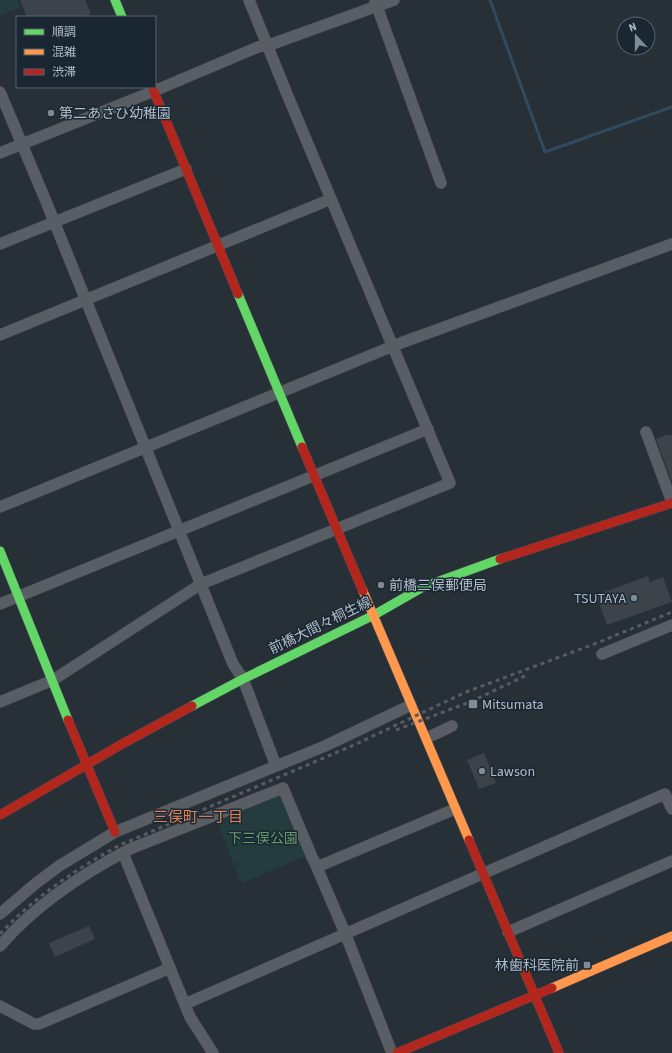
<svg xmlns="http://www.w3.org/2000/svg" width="672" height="1053" viewBox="0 0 672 1053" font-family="'Source Sans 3','Noto Sans JP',sans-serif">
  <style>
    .green { fill: #243c3d }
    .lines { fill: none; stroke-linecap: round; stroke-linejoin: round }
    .stream { stroke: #314a60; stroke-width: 3 }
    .building { fill: #3c444a }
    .street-casing { stroke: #464b51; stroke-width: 12 }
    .fast-casing { stroke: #464b51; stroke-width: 10 }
    .slow-casing { stroke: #464b51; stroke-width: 10 }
    .jam-casing { stroke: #464b51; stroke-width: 10 }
    .street { stroke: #585e64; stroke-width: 11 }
    .fast { stroke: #63d668; stroke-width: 9 }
    .slow { stroke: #ff974d; stroke-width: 9 }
    .jam { stroke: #b3261e; stroke-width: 9 }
    .rail { stroke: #565c62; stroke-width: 3; stroke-dasharray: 4 4; stroke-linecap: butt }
    .poi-dot { fill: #808b96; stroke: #1a2732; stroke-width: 1.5 }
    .labels { text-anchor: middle; stroke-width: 3; stroke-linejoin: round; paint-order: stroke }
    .poi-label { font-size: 14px; fill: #b0bdc9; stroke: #1a2732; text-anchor: start }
    .street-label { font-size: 14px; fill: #b0bdc9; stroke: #1a2732 }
    .park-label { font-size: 14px; fill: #669c6c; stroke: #1a2732 }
    .neighbourhood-label { font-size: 15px; fill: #dc8258; stroke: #1a2732 }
  </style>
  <rect width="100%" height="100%" fill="#272f37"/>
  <!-- green -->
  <path class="green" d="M0 0H18L21 7 0 16Z
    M281 794 308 855 245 882 240 881 219 826 223 818Z"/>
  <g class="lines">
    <!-- stream -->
    <path class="stream" d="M490 0 545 152 672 107"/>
  </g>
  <!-- building -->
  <path class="building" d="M20 0H85L91 14 82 17H27Z
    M667 435H672V482L656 439Z
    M648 576 650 582 663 577 672 602 607 625 596 595Z
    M484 753 496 783 479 789 467 760Z
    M89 926 95 939 55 957 49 943Z"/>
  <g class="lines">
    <defs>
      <path id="street" d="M375 1 441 183
        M0 92 45 199 233 664 243 679 276 766
        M0 153 154 91 258 47 272 44 394 0
        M0 244 186 169
        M0 335 331 199
        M646 432 672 502
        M0 507 398 344 672 244
        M0 604 428 429
        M602 654 672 625
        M0 702 53 680 201 584 450 483 287 94 249 0
        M431 736 452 726
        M123 853 190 1017 213 1053
        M317 867 455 809
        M0 914 35 884 59 866 115 832 325 746 411 705
        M508 932 672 861
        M0 946C36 904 82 874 130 849L283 788 312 857 315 863 345 933 392 1053
        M185 1004 665 794 672 809
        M0 1006 34 1024H39L170 968"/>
      <path id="fast" d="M115 0 122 17
        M238 294 302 447
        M0 551 68 720
        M192 706 243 679 374 615 423 587 500 559"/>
      <path id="slow" d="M363 591 469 840
        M552 988 672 936"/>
      <path id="jam" d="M152 87 238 294
        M302 447 363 591
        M500 559 672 503
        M68 720 115 832
        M0 815 122 744 192 706
        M469 840 559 1053
        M397 1053 552 988"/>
    </defs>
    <!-- street casing -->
    <use href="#street" class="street-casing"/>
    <!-- fast casing -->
    <use href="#fast" class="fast-casing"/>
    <!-- slow casing -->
    <use href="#slow" class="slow-casing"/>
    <!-- jam casing -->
    <use href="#jam" class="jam-casing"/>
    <!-- street -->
    <use href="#street" class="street"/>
    <!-- fast -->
    <use href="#fast" class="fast"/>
    <!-- slow -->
    <use href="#slow" class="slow"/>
    <!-- jam -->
    <use href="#jam" class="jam"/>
    <!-- rail -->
    <path class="rail" d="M396 730 470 702 527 675
      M0 934C34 897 76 869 120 845L354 745 466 692 597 643 672 612"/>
  </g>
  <!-- markers -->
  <g class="poi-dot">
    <circle cx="51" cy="113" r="4"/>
    <circle cx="381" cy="585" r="4"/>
    <circle cx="634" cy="598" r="4"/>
    <rect x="468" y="699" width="10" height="10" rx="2"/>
    <circle cx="482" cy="771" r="4"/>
    <rect x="583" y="961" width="8" height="8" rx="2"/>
  </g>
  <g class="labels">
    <!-- poi labels -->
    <g class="poi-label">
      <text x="59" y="118">第二あさひ幼稚園</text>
      <text x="389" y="590">前橋三俣郵便局</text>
      <text x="626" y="603" text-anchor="end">TSUTAYA</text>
      <text x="482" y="709">Mitsumata</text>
      <text x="490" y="776">Lawson</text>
      <text x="579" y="970" text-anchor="end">林歯科医院前</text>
    </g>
    <!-- street labels -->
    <g class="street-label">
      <text transform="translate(320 625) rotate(-26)" y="5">前橋大間々桐生線</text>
    </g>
    <!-- park labels -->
    <g class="park-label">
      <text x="263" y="843">下三俣公園</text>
    </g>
    <!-- neighbourhood labels -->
    <g class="neighbourhood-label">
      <text x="198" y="822">三俣町一丁目</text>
    </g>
  </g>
  <!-- legend -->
  <rect x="16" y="16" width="140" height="72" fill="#1a2732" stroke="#56636e"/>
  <rect x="24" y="29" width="20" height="6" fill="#63d668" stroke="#56636e"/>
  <text x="52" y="36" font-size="12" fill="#b0bdc9">順調</text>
  <rect x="24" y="49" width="20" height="6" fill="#ff974d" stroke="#56636e"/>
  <text x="52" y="56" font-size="12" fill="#b0bdc9">混雑</text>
  <rect x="24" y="69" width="20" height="6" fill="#b3261e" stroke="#56636e"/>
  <text x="52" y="76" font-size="12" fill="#b0bdc9">渋滞</text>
  <!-- north arrow -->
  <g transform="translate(636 36) rotate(339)"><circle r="19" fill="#1a2732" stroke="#56636e"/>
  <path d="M0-3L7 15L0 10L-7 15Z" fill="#808b96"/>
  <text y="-6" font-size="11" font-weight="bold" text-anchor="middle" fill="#b0bdc9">N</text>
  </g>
</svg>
